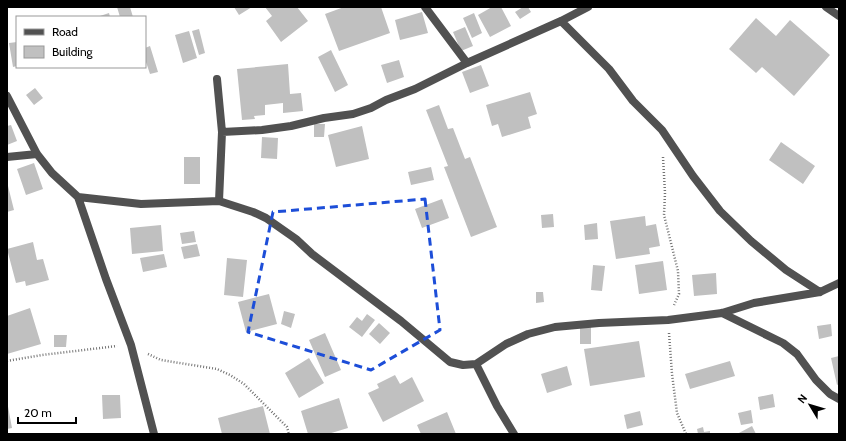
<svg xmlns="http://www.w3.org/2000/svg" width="846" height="441" viewBox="0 0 846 441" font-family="Cabin,sans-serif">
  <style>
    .building { fill: #c0c0c0 }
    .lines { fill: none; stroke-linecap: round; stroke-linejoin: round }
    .path { stroke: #737373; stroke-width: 2.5; stroke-dasharray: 1 2; stroke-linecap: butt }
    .street { stroke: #515151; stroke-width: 8 }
    .marked { fill: none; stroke: #1d4ed8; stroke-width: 3; stroke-dasharray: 8 5; stroke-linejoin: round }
  </style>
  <rect width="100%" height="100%" fill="#fff"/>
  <!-- building -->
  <path class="building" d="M117 7H130L133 17H120Z
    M234 7H252L239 15Z
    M265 7H297L308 21 281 42 266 21 272 16Z
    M344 7H381L390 33 339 51 325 14Z
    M492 7H501L511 26 490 37 478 15Z
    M523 7H528L531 12 520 19 515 12Z
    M422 12 428 33 400 40 395 20Z
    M109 13 110 17H97Z
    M474 13 482 33 472 38 463 18Z
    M756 18 776 36 790 20 830 55 794 96 762 67 756 73 729 49Z
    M465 27 473 46 461 51 453 32Z
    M199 29 205 53 199 55 192 31Z
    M189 31 197 58 183 63 175 35Z
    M17 42V66L13 67 9 43Z
    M150 46 158 72 150 74 145 59V48Z
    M331 50 348 85 335 92 318 57Z
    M399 60 404 77 387 83 381 65Z
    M288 64 290 94 301 93 303 111 283 113V103L265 105V115L254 116 255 119 242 120 237 69Z
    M481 65 489 86 470 93 462 72Z
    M35 88 43 98 34 105 26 95Z
    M530 92 537 114 528 117 531 128 502 137 498 124 492 126 486 105Z
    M439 105 448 129 453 128 465 159 470 157 497 227 471 237 444 167 448 166 426 110Z
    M314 124H325L324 137H314Z
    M11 125 17 141 7 145V126Z
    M362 126 369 159 336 167 328 135Z
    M262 137 278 138 277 159 261 158Z
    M781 142 815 166 803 184 769 160Z
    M184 157H200V184H184Z
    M34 163 43 189 26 195 17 169Z
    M431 167 434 180 411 185 408 172Z
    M7 182 14 210 7 212Z
    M442 199 449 218 422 228 415 209Z
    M553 214 554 227 542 228 541 215Z
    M645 216 646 226 656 224 660 246 649 248 650 254 616 259 610 221Z
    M597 223 598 239 585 240 584 225Z
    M161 225 163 251 132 254 130 228Z
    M194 231 196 242 182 244 180 233Z
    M33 242 37 260 43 259 49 280 26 286 25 281 16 283 7 249Z
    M197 244 200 256 184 259 181 247Z
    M164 254 167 267 143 272 140 258Z
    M227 258 247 260 243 297 224 295Z
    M663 261 667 290 639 294 635 265Z
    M593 265 605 266 602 291 591 290Z
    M716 273 717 294 694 296 692 275Z
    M536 292H543L544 302 536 303Z
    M269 294 277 324 246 332 238 302Z
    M30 308 41 344 7 354V316Z
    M284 311 295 314 291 328 281 324Z
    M367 314 375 320 362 337 349 327 357 317 362 321Z
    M379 323 390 333 380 344 369 334Z
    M831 324 832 336 819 339 817 326Z
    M580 327H591V344H580Z
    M325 333 341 370 325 377 309 340Z
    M54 335H67L66 347H54Z
    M639 341 645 377 590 386 584 349Z
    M839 356V384L837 385 831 358Z
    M309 358 324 383 299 398 285 373Z
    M730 361 735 376 690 389 685 374Z
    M567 366 572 385 547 393 541 374Z
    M395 375 400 384 412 377 424 401 383 422 368 393 379 388 377 384Z
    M773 394 775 407 760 410 758 397Z
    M102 395H120L121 418 103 419Z
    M339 398 348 428 328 434H308L301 411Z
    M7 401 12 428 7 429Z
    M263 406 270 434H222L218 418Z
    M751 410 753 423 741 425 738 413Z
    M640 411 643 425 627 429 624 415Z
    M447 412 456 434H421L417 425Z
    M752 426 756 434H737Z
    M703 427 704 432 710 431V434H698L697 429Z"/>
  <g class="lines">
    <!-- path -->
    <path class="path" d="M663 157 665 193 664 215 678 271 679 294 674 305
      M669 333 672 374 677 413 686 434
      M148 354 161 360 217 369 230 375 244 384 287 427 289 434
      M7 361 42 355 117 346"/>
    <!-- street -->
    <path class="street" d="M425 7 467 63
      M826 7 839 16
      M561 21 609 69 633 101 662 130 693 176 720 211 751 241 786 270 820 292
      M217 79 222 132 219 201
      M7 96 37 154 52 173 78 197 106 279 131 345 154 434
      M222 132 262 130 291 126 324 118 353 114 371 108 386 100 415 89 467 63 561 21 588 7
      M7 157 37 154
      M78 197 141 204 219 201 253 212 266 218 296 239 312 254 401 321 450 362 463 365 476 364 497 406 514 434
      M722 313 783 343 797 354 816 380 830 394 839 399
      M476 364 506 344 528 334 555 327 599 323 668 320 722 313 754 303 820 292 839 283"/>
  </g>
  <!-- marked area -->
  <path class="marked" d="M425 199 440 330 371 370 248 332 273 212Z"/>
  <!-- border -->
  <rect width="846" height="441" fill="none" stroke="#000000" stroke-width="16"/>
  <!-- legend -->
  <rect x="16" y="16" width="130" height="52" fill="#ffffff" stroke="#999999"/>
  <rect x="24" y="29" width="20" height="6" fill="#515151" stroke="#999999"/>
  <text x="52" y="36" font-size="12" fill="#000000">Road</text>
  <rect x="24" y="46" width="20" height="12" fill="#c0c0c0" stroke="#999999"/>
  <text x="52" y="56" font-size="12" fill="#000000">Building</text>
  <!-- north arrow -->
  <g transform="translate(810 405) rotate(308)" stroke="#ffffff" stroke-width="3" paint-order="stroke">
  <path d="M0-3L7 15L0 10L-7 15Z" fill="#000000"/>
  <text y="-6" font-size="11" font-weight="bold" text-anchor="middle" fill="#000000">N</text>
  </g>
  <!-- scale -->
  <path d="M18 417v6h58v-6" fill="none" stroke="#000000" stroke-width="2"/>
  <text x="24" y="417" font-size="12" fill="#000000" stroke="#ffffff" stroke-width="3" paint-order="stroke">20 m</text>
</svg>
